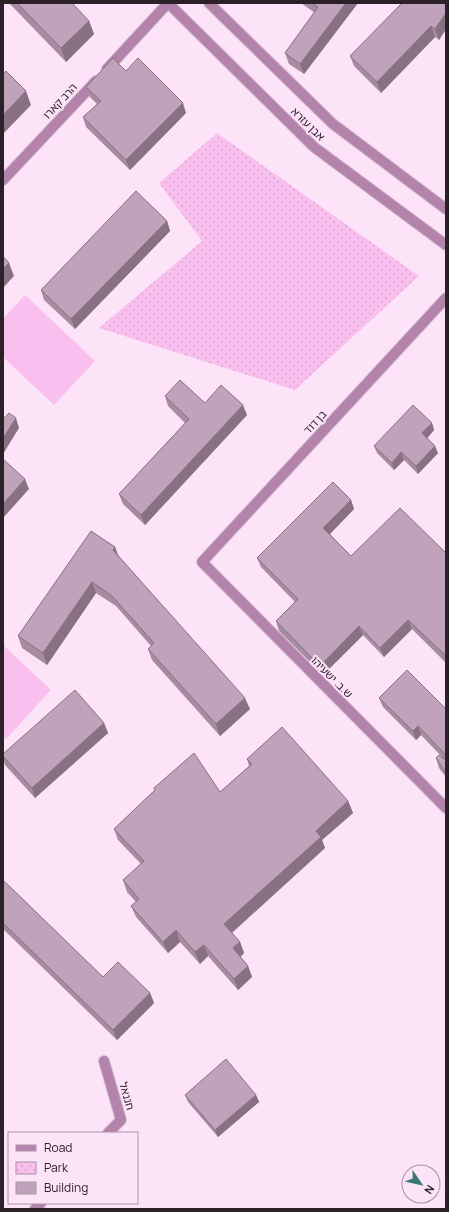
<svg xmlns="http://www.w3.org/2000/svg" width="449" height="1212" viewBox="0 0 449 1212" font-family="Manrope,'Noto Sans Hebrew',sans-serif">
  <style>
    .grass { fill: #f9c0ef }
    .park { fill: url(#park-dots) }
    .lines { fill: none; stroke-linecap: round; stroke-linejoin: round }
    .minor-casing { stroke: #d7c0d3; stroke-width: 12 }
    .minor { stroke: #b383ab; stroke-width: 10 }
    .wall { fill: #a68ba1 }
    .shaded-wall { fill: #877183 }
    .building { fill: #c1a2bb; stroke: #877183 }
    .labels { text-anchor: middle; stroke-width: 4; stroke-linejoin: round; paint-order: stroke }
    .street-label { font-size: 11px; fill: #2c2029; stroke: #fde3f8 }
  </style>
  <defs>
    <pattern id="park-dots" width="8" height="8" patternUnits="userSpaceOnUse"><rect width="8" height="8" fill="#f9c0ef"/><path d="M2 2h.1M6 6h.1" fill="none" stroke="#d6a5cd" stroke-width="1.8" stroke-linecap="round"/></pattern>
  </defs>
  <rect width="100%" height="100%" fill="#fde3f8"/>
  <!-- grass -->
  <path class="grass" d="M25 295 95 361 54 405 3 357V319Z
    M3 645 51 690 6 739 3 737Z"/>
  <!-- park -->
  <path class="park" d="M217 133 419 276 295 390 99 328 202 241 159 183Z"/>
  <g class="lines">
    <defs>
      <path id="minor" d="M168 3 314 147 446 245
        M209 3 333 124 446 209
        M107 69 168 3
        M3 180 96 81
        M446 298 202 562 446 808
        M104 1061 121 1120 108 1133
        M35 1209 41 1203"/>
    </defs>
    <!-- minor casing -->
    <use href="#minor" class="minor-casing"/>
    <!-- minor -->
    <use href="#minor" class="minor"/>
  </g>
  <!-- wall -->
  <path class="wall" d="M9 3H72L89 21 94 34 66 62Z
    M301 3H358L304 74 289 64 285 53 315 13Z
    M446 3V29L439 40 435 37 381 93 354 66 350 56Z
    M126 71 186 113 130 170 86 127 83 117 97 104 90 97 86 87Z
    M167 221 170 231 75 329 44 300 41 290Z
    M165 396 205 403 247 415 145 525 123 504 119 494 185 423 168 406Z
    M432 423 434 430 427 438 438 453 418 474 404 460 394 470 377 453 374 446Z
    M351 500 354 509 330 534 351 556 446 553V663L412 629 384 657 363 635 323 675 279 631 276 621 295 602 261 567 257 558Z
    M115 547 118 555 250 709 220 736 152 660 148 649 151 646 116 606 96 593 47 665 22 648 18 636Z
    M379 698 446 709V777L439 768 436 758H443L421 735 416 740 383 707Z
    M104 723 108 733 35 798 5 765 3 758V754Z
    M247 759 348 801 353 813 322 840 325 848 232 933 240 942 244 953 240 957 248 966 252 977 238 990 208 956 200 964 180 942 168 953 136 917 131 906 136 902 127 892 123 880 141 864 118 840 114 829 155 790 154 788 220 792 249 766Z
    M3 880 103 977 150 993 154 1003 117 1040 3 929Z
    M185 1095H256L259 1102 218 1137 188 1102Z"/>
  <!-- shaded-wall -->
  <path class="shaded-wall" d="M346 3H358L304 74 300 64Z
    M446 13V29L439 40 435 29Z
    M89 21 94 34 66 62 61 48Z
    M431 26 435 37 381 93 377 82Z
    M26 91 31 105 3 134V115Z
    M183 103 186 113 130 170 126 160Z
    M167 221 170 231 75 329 71 319Z
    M9 263 14 276 3 288V269Z
    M243 405 247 415 145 525 141 515Z
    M16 418 19 428 3 454V438Z
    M432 423 434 430 425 441 422 433Z
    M435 446 438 453 418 474 416 466Z
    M401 452 404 460 394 470 392 463Z
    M25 479 29 489 3 518V504Z
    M351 500 354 509 327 537 323 528Z
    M115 547 119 559 113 550Z
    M92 582 96 593 47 665 43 653Z
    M408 620 412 629 384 657 380 648Z
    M359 626 363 635 323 675 320 666Z
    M245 698 250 709 220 736 216 724Z
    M104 723 108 733 35 798 32 788Z
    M418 726 421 735 416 740 413 731Z
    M348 801 353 813 322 840 325 848 228 936 224 924 316 831Z
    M176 930 180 942 168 953 163 942Z
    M240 942 244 953 237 960 233 948Z
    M204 945 208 956 200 964 195 952Z
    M248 966 252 977 238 990 234 979Z
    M150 993 154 1003 117 1040 113 1030Z
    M256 1095 259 1102 218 1137 215 1130Z"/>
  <!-- building -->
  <path class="building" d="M17 3H72L89 21 61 48Z
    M312 3H346L300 64 285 53 318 7Z
    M402 3H446V13L435 29 431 26 377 82 350 56Z
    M113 58 126 71 138 58 183 103 126 160 83 117 101 101 86 87Z
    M6 71 26 91 3 115V75Z
    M136 191 167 221 71 319 41 290Z
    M3 256 9 263 3 269Z
    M180 380 205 403 221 385 243 405 141 515 119 494 189 419 165 396Z
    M413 405 432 423 422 433 435 446 416 466 401 452 392 463 374 446Z
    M9 413 16 418 3 438V419Z
    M3 459 25 479 3 504Z
    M333 482 351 500 323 528 351 556 400 508 446 553V656L408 620 380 648 359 626 320 666 276 621 298 599 257 558Z
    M91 531 115 547 113 550 245 698 216 724 148 649 154 643 111 595 92 582 43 653 18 636Z
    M407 670 446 709V755L418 726 413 731 379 698Z
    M75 690 104 723 32 788 3 756V754Z
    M282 727 348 801 316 831 321 837 224 924 240 942 233 948 248 966 234 979 204 945 195 952 176 930 163 942 131 906 139 899 123 880 144 861 114 829 155 790 154 788 194 753 220 792 252 764 247 759Z
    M439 755 446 760V773L436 758Z
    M3 880 103 977 118 962 150 993 113 1030 3 923Z
    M226 1059 256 1095 215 1130 185 1095Z"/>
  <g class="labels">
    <!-- street labels -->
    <g class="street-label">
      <text transform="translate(60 101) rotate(-47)" y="4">הרב קארו</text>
      <text transform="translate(308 124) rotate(44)" y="4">אבן עזרא</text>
      <text transform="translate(315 422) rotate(-47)" y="4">בן דוד</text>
      <text transform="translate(332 677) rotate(45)" y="4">ש.ב. ישעיהו</text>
      <text transform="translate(127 1096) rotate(74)" y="4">חננאל</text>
    </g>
  </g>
  <!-- border -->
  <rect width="449" height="1212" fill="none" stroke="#2c2029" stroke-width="8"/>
  <!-- legend -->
  <rect x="8" y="1132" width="130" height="72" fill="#fde3f8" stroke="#a995a5"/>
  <rect x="16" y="1145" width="20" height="6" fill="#b383ab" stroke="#a995a5"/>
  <text x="44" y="1152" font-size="12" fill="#2c2029">Road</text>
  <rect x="16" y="1162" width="20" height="12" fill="url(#park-dots)" stroke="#a995a5"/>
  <text x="44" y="1172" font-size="12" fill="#2c2029">Park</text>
  <rect x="16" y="1182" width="20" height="12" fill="#c1a2bb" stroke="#a995a5"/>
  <text x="44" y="1192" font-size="12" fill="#2c2029">Building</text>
  <!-- north arrow -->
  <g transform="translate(421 1184) rotate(124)"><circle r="19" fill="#fde3f8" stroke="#a995a5"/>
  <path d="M0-3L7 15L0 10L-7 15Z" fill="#337a72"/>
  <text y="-6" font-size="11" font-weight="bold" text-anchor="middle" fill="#2c2029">N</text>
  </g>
</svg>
